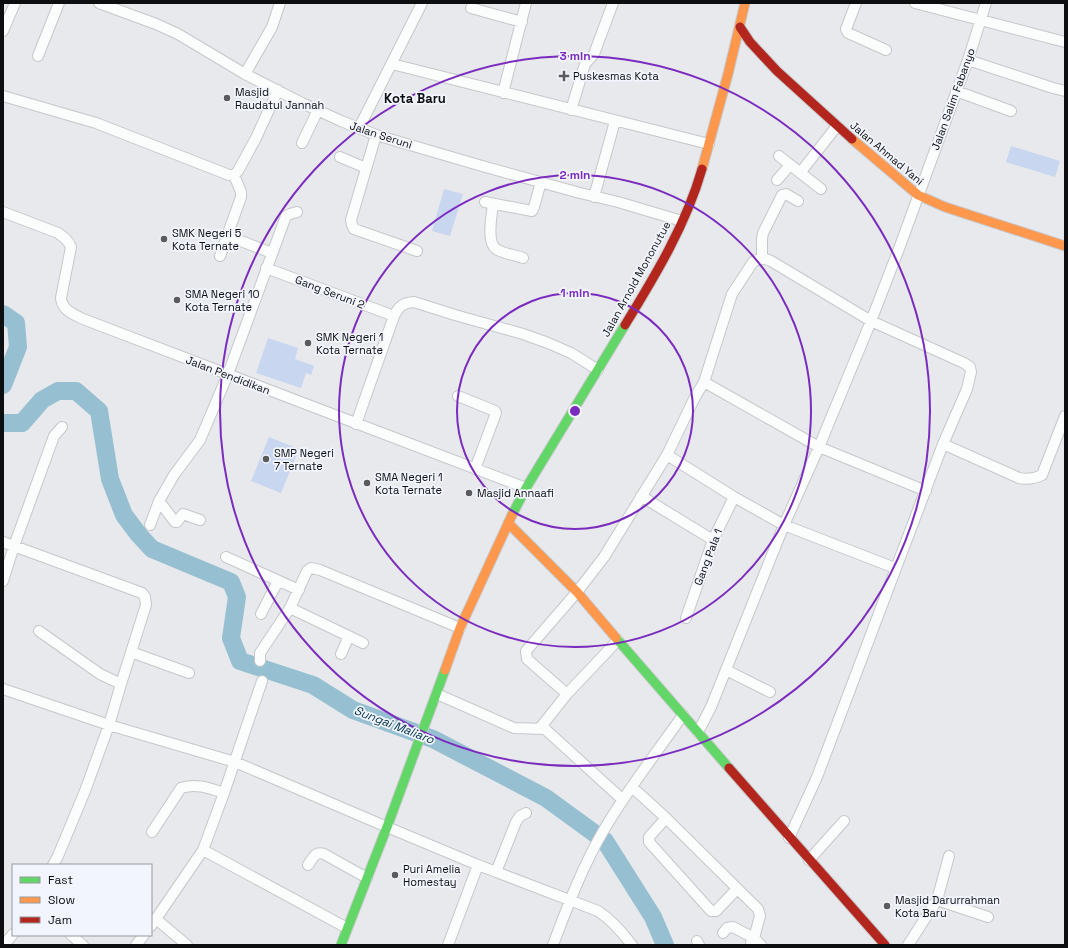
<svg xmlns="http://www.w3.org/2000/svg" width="1068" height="948" viewBox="0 0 1068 948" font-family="'Space Grotesk',sans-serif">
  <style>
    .green { fill: #c9d6f0 }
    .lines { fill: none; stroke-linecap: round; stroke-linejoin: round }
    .river { stroke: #96c0d1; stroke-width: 18 }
    .street-casing { stroke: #c6c7ca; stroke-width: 12 }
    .fast-casing { stroke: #c6c7ca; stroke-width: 11 }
    .slow-casing { stroke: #c6c7ca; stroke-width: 11 }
    .jam-casing { stroke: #c6c7ca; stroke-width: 11 }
    .street { stroke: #fbfcfc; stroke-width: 10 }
    .fast { stroke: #63d668; stroke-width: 9 }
    .slow { stroke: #ff974d; stroke-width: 9 }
    .jam { stroke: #b3261e; stroke-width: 9 }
    .ring { fill: none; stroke: #7b2cbf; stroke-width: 2 }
    .poi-dot { fill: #595b5d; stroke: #f2f5fd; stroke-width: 1.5 }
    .labels { text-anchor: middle; stroke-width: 3.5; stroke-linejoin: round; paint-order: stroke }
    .poi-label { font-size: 11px; fill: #0d0e10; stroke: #f2f5fd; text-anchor: start }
    .street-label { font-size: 11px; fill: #0d0e10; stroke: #f2f5fd }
    .water-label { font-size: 12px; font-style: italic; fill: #003647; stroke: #f2f5fd }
    .quarter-label { font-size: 13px; font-weight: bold; fill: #0d0e10; stroke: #f2f5fd }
    .centre { fill: #7b2cbf; stroke: #f2f5fd; stroke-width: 2 }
    .ring-label { font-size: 12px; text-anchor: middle; font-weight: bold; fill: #7b2cbf; stroke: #f2f5fd; stroke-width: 3.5; stroke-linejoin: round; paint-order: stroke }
  </style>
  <rect width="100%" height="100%" fill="#e7e9ec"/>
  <!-- green -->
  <path class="green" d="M1011 146 1060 161 1055 177 1006 162Z
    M444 189 463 194 450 236 432 231Z
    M268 338 298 348 295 359 314 366 311 375 306 373 301 388 256 373Z
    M269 437 299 449 281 493 251 481Z"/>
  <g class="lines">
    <!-- river -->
    <path class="river" d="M3 314 16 323 18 347 3 385
      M3 423H22L42 400 58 391H76L99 411 110 479 124 515 139 535 152 549 231 582 237 597 231 638 240 661 313 685 353 710 433 739 546 798 605 841 653 917 665 945"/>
    <defs>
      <path id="street" d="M99 3 156 24 178 34 245 74 302 103 341 121 376 135 482 166 580 193 618 202 682 221
        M856 3 846 29 848 33 886 50
        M915 3 1065 42
        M471 8 522 22
        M3 31 15 3
        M38 56 59 3
        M968 60 1053 88 1065 91
        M392 64 709 144
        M245 74 272 27 280 3
        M956 91 1011 111
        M503 93 526 3
        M3 96 96 123 229 175H234L238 171 256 138 278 90
        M571 110 585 64 594 54 613 3
        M359 128 422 3
        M376 135 351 220 352 225 354 229 417 251
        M302 143 318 110
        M779 156 821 189
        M340 157 366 168
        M800 173 837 126
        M777 180 790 165
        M594 197 615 121
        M485 202 532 211 534 207 541 182
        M493 204C492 214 486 242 496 249 504 254 515 255 523 258
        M3 212 58 233C64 237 68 240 71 247L61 298C62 310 73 314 83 319L526 488
        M228 236 272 253
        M220 256 241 197V192L234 175
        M762 259V239L763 233 782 195 786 194 798 201
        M266 268 394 316
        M704 382 732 294 753 262C759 258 765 258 771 261L871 321 964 363 970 367 971 372 967 389 943 444 817 777 789 838
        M458 396 495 411 496 413 475 469
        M356 424 394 316C399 306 403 303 414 302L455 315 523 334 548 343 571 353 598 370
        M943 444 1019 478C1028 480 1034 479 1042 475L1065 416
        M667 455 694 399 704 382 819 447 926 491
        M641 496 713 540
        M159 501 175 522H177L183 514 200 520
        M150 525 159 501 174 475 200 440 228 374 286 216 290 214 297 212
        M3 542 142 593 145 597 146 605 121 684 109 725 85 791 58 856 53 865
        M226 557 299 590
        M3 581 14 546 54 436 62 427
        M290 608 363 643
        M261 614 278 581
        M686 618 713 540 734 497
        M39 631 100 674 121 684
        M131 652 189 673
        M341 654 349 636
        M260 661V653L290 608 307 571 311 568 320 570 460 628
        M726 670 770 692
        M3 689 109 725 235 762 387 827 478 865 598 911C612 920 622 932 632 945
        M437 694 514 728 545 729 623 800
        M567 694 527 659 526 651 577 592 604 557 667 455 734 497 784 525 895 568
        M540 728 567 694 618 640
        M698 732 711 707 784 525 819 447 871 321 900 246 968 60 986 3
        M632 787 666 818 758 909 760 916 754 938 761 945
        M666 818 649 837V842L711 911H716L737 889
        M152 832 181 788C196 783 209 788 224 793
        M203 850 347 928
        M809 860 844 821
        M308 865C313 858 315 851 324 854L367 878
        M496 872 516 822 520 816 526 813
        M937 900 949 856
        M156 919 187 945
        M151 926 203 850 224 793 262 681
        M723 933 727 928 733 927 754 938 751 943
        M71 935 83 945
        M697 941 699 945
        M4 945 13 934
        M136 945 144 935
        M448 945 478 865
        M553 945C568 905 583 865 605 828 628 789 657 752 683 715
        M908 945 937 900 988 917"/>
      <path id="fast" d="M512 515 526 488 625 325
        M616 638 729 768
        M341 945 387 827 445 670"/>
      <path id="slow" d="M852 139 918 195 945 207 1065 246
        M702 169 728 74 745 3
        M508 523 577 592 616 638
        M445 670 460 628 512 515"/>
      <path id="jam" d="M740 27 750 42 777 71 852 139
        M625 325C655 276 686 225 702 169
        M729 768 885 945"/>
    </defs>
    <!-- street casing -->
    <use href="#street" class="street-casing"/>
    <!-- fast casing -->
    <use href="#fast" class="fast-casing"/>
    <!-- slow casing -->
    <use href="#slow" class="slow-casing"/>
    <!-- jam casing -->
    <use href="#jam" class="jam-casing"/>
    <!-- street -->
    <use href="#street" class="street"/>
    <!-- fast -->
    <use href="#fast" class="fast"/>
    <!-- slow -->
    <use href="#slow" class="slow"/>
    <!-- jam -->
    <use href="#jam" class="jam"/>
  </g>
  <!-- distance rings -->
  <g class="ring">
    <circle cx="575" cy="411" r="118"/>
    <circle cx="575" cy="411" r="236"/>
    <circle cx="575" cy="411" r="355"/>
  </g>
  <!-- markers -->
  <g class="poi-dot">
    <path d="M562 70h4v4h4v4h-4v4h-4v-4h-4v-4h4z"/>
    <circle cx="227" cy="98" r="4"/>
    <circle cx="164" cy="239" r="4"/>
    <circle cx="177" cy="300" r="4"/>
    <circle cx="308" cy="343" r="4"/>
    <circle cx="266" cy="459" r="4"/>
    <circle cx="367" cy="483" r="4"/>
    <circle cx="469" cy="493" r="4"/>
    <circle cx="395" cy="875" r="4"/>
    <circle cx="887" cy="906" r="4"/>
  </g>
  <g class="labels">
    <!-- poi labels -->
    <g class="poi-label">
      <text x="573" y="80">Puskesmas Kota</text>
      <text x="235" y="96">Masjid<tspan x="235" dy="13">Raudatul Jannah</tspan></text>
      <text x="172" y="237">SMK Negeri 5<tspan x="172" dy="13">Kota Ternate</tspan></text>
      <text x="185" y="298">SMA Negeri 10<tspan x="185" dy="13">Kota Ternate</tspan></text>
      <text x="316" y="341">SMK Negeri 1<tspan x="316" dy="13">Kota Ternate</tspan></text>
      <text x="274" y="457">SMP Negeri<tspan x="274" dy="13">7 Ternate</tspan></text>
      <text x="375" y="481">SMA Negeri 1<tspan x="375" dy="13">Kota Ternate</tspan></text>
      <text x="477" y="497">Masjid Annaafi</text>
      <text x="403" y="873">Puri Amelia<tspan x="403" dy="13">Homestay</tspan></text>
      <text x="895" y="904">Masjid Darurrahman<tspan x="895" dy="13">Kota Baru</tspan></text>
    </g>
    <!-- street labels -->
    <g class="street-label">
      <text transform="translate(953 99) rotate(-70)" y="4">Jalan Salim Fabanyo</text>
      <text transform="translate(381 135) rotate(18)" y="4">Jalan Seruni</text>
      <text transform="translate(887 153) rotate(40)" y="4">Jalan Ahmad Yani</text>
      <text transform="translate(636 279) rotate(-61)" y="4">Jalan Arnold Mononutue</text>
      <text transform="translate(330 292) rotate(21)" y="4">Gang Seruni 2</text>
      <text transform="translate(228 375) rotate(21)" y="4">Jalan Pendidikan</text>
      <text transform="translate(708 557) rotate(-69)" y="4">Gang Pala 1</text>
    </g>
    <!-- water labels -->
    <g class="water-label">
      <text transform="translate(394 725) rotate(21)" y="4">Sungai Maliaro</text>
    </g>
    <!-- quarter labels -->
    <g class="quarter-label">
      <text x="415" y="103">Kota Baru</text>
    </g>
  </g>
  <circle cx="575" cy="411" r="6" class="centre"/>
  <g class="ring-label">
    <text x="575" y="60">3 min</text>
    <text x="575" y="179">2 min</text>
    <text x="575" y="297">1 min</text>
  </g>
  <!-- border -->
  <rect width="1068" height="948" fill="none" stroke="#0d0e10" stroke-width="8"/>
  <!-- legend -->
  <rect x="12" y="864" width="140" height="72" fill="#f2f5fd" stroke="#96999e"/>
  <rect x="20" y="877" width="20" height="6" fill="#63d668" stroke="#96999e"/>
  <text x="48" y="884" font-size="12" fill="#0d0e10">Fast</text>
  <rect x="20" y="897" width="20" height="6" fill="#ff974d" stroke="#96999e"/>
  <text x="48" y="904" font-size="12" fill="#0d0e10">Slow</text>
  <rect x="20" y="917" width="20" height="6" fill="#b3261e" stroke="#96999e"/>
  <text x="48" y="924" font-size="12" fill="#0d0e10">Jam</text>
</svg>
